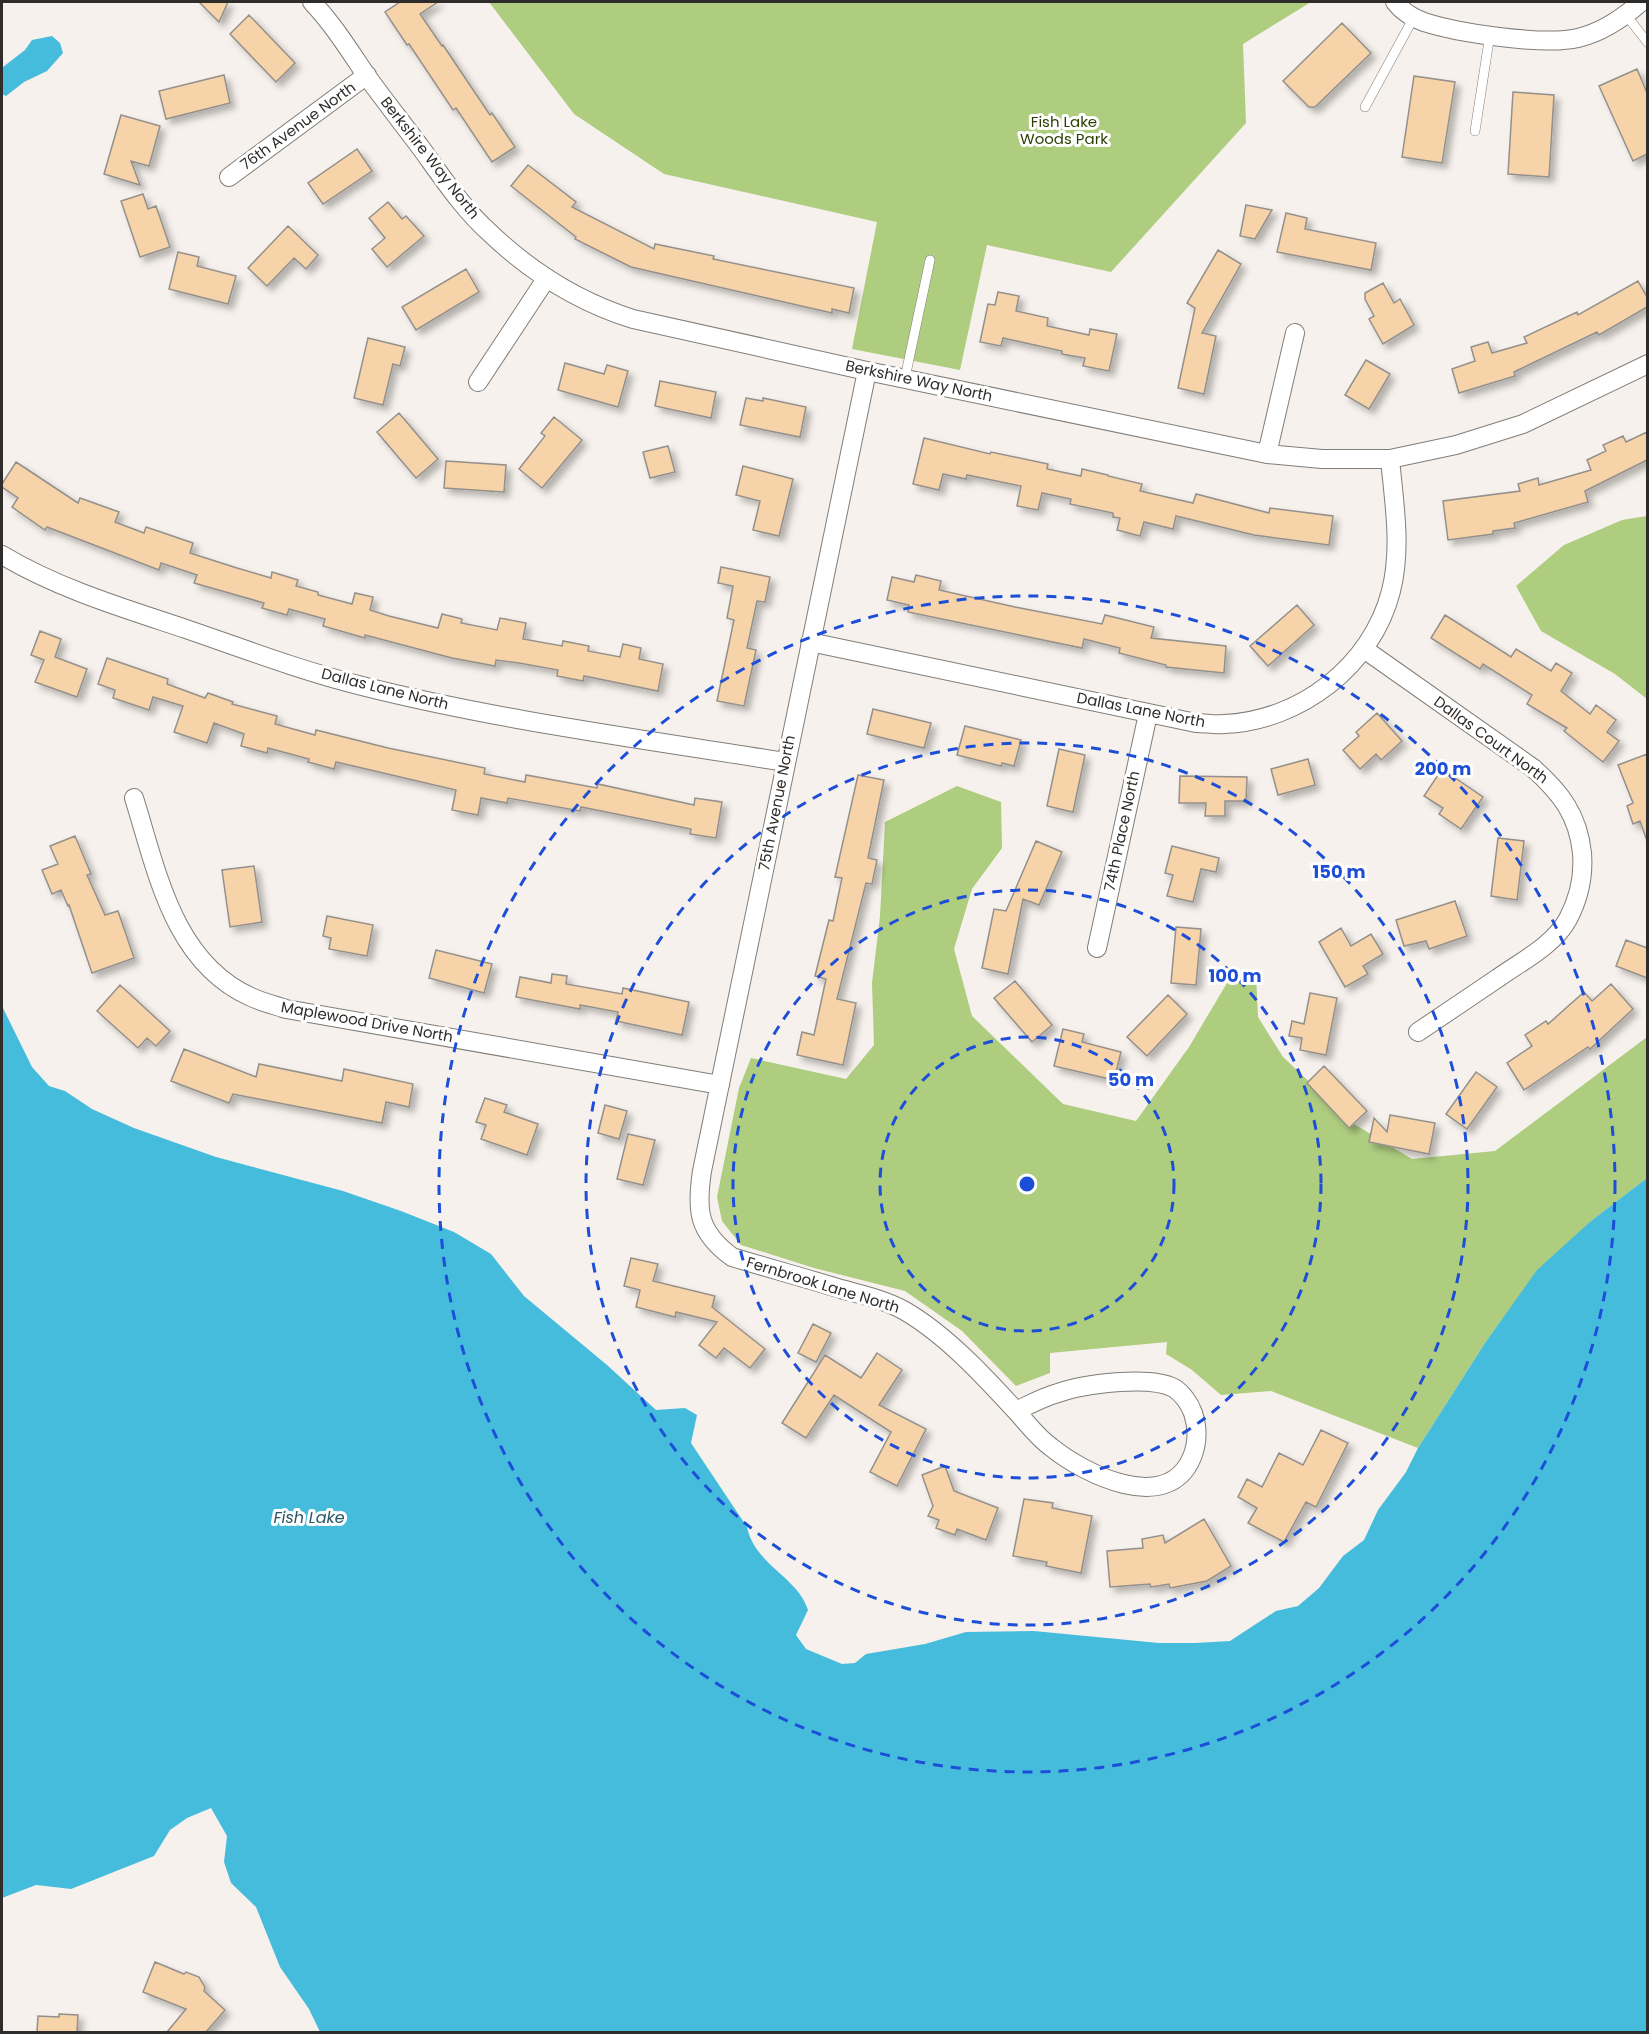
<svg xmlns="http://www.w3.org/2000/svg" width="1649" height="2034" viewBox="0 0 1649 2034" font-family="Poppins,sans-serif">
  <style>
    .green { fill: #aecd7f }
    .water { fill: #46bcdd }
    .building { fill: #f7d3aa; stroke: #94908b; stroke-width: 1.5; filter: url(#shadow) }
    .lines { fill: none; stroke-linecap: round; stroke-linejoin: round }
    .lane-casing { stroke: #817d78; stroke-width: 10 }
    .street-casing { stroke: #817d78; stroke-width: 20 }
    .lane { stroke: #fff; stroke-width: 9 }
    .street { stroke: #fff; stroke-width: 18 }
    .ring { fill: none; stroke: #1d4ed8; stroke-width: 3; stroke-dasharray: 10 8 }
    .labels { text-anchor: middle; stroke-width: 6; stroke-linejoin: round; paint-order: stroke }
    .park-label { font-size: 15px; fill: #2d4002; stroke: #fff }
    .street-label { font-size: 15px; fill: #2e2d2b; stroke: #fff }
    .water-label { font-size: 16px; font-style: italic; fill: #265765; stroke: #fff }
    .centre { fill: #1d4ed8; stroke: #fff; stroke-width: 3 }
    .ring-label { font-size: 18px; text-anchor: middle; font-weight: bold; fill: #1d4ed8; stroke: #fff; stroke-width: 6; stroke-linejoin: round; paint-order: stroke }
  </style>
  <defs>
    <filter id="shadow"><feDropShadow dx="5" dy="5" stdDeviation="3" flood-color="#0004"/></filter>
  </defs>
  <rect width="100%" height="100%" fill="#f6f1ec"/>
  <!-- green -->
  <path class="green" d="M489 2H1311L1243 44 1246 123 1111 272 987 245 960 370 852 349 877 222 664 174 574 114Z
    M1647 516H1648L1647 699 1615 674 1541 631 1516 586 1564 545 1622 520Z
    M957 786 1001 802 1002 848 972 889 954 949 972 1016 1063 1104 1136 1121 1189 1047 1227 983 1256 975 1258 1017 1283 1057 1354 1124 1412 1159 1495 1151 1647 1037V1178L1591 1221 1509 1310 1485 1343 1418 1448 1271 1391 1221 1395 1192 1370 1166 1354 1167 1342 1050 1353V1373L1016 1386 962 1331 905 1291 814 1268 741 1245 722 1221 717 1197 739 1088 751 1058 846 1079 874 1045 872 983 880 916 885 822Z"/>
  <!-- water -->
  <path class="water" d="M52 36 60 43 63 53 47 71 24 82 6 96 2 94 3 67 25 50 32 40Z
    M2 1006 32 1067 49 1086 65 1091 92 1109 134 1128 216 1157 343 1191 401 1211 454 1232 491 1254 524 1296 607 1365 656 1410 685 1408 697 1415 691 1443 747 1527C755 1565 798 1577 808 1610L796 1635 806 1649 842 1664 855 1663 866 1654 925 1644 966 1632 1034 1631 1159 1643H1195L1230 1641 1276 1611 1298 1606 1319 1588 1343 1556 1364 1540 1378 1510 1406 1472 1418 1448 1485 1343 1537 1270 1591 1221 1647 1178V2032H320L309 2009 280 1967 256 1907 231 1883 224 1862 227 1836 211 1808 187 1818 170 1830 154 1856 71 1889 36 1885 2 1898Z"/>
  <!-- building -->
  <path class="building" d="M199 2H228L219 22Z
    M400 2H438L420 14 442 46 443 45 490 115 492 113 515 147 492 162 456 108 453 110 409 44 407 45 385 12Z
    M249 15 295 63 276 82 230 34Z
    M1342 23 1371 53 1315 107H1309L1283 81Z
    M1637 69 1647 93V154L1633 161 1599 86Z
    M224 75 230 103 166 119 159 91Z
    M1414 76 1455 82 1442 163 1402 157Z
    M1513 92 1554 95 1549 177 1508 174Z
    M121 115 160 126 149 166 131 161 140 185 104 174Z
    M357 149 372 171 323 204 308 183Z
    M528 165 576 202 572 207 654 249 655 244 714 256 713 259 854 288 849 313 832 309V313L631 267 575 239 576 237 511 186Z
    M143 194 148 209 156 206 170 247 140 257 121 201Z
    M388 202 402 219 406 216 424 236 387 267 372 249 385 238 369 218Z
    M1246 205 1272 210 1255 239 1240 236Z
    M1286 213 1307 218 1305 229 1376 243 1371 270 1277 252Z
    M288 226 318 255 306 269 294 258 267 286 248 268Z
    M1218 250 1241 264 1202 333 1216 336 1204 394 1178 388 1195 308 1187 303Z
    M178 252 199 257 197 266 236 276 228 304 169 289Z
    M466 269 479 292 416 330 402 307Z
    M1638 281 1647 297V307L1599 335 1597 332 1514 372 1515 376 1459 393 1452 369 1475 361 1471 347 1488 342 1492 353 1527 343 1524 337 1577 312 1578 315Z
    M1383 283 1394 303 1400 299 1414 325 1383 344 1369 319 1374 316 1365 299V293Z
    M998 292 1019 296 1016 311 1048 318 1047 326 1089 335 1090 329 1117 334 1109 371 1083 366 1085 358 1062 354V351L1003 338 1001 346 980 342 988 304 995 305Z
    M368 338 405 347 400 366 393 364 383 405 354 398Z
    M1366 360 1390 374 1369 409 1345 395Z
    M565 363 604 374 607 365 628 371 618 407 558 390Z
    M660 381 716 392 711 418 655 406Z
    M746 398 763 401V398L806 407 800 437 740 425Z
    M399 413 438 459 416 478 377 432Z
    M554 417 582 440 542 488 519 469 545 436 541 433Z
    M1647 432V460L1585 491 1588 502 1514 523 1515 528 1493 531V534L1448 540 1443 501 1520 491 1518 484 1538 478 1539 485 1591 470 1587 460 1606 451 1603 445 1623 436 1626 442Z
    M924 438 990 454 991 452 1048 464 1047 469 1081 476 1082 469 1108 475V476L1142 484 1140 491 1193 503 1196 494 1269 513 1270 508 1333 516 1329 545 1254 535 1176 516 1173 529 1144 522 1140 536 1117 530 1120 518 1113 517V513L1070 504 1071 499 1042 493 1038 510 1017 506 1021 486 967 475 966 479 943 474 939 490 913 484Z
    M668 446 675 472 650 478 643 452Z
    M446 461 506 465 504 492 444 488Z
    M16 462 78 503 80 498 119 512 115 522 144 533 146 527 193 543 190 553 237 568 271 578 272 572 298 580 296 586 318 592V595L352 604 355 593 373 597 370 610 389 616 438 628 442 614 462 619 461 623 497 630 500 618 526 623 523 639 562 646 563 641 589 646 588 651 620 657 623 644 641 648 639 659 663 664 658 691 584 676 583 681 557 676 558 670 519 663 496 660 495 666 452 658 365 635V638L323 626 325 619 289 609 287 615 262 608 264 603 194 583 197 575 161 563 159 570 47 527 45 530 12 507 18 498 2 487V484Z
    M743 466 793 479 779 536 753 530 760 501 736 495Z
    M721 567 770 577 765 602 757 601 747 648 756 650 744 706 717 701 734 620 727 618 733 586 718 583Z
    M916 575 941 581 939 590 1015 607 1102 624 1105 615 1154 627 1151 638 1226 646 1224 673 1166 667V665L1119 653 1120 648 1084 639 1082 648 908 612 909 605 887 600 892 577 914 582Z
    M1297 605 1314 625 1268 666 1250 646Z
    M1445 615 1511 657 1516 649 1551 671 1556 663 1572 673 1561 691 1590 714 1596 705 1616 720 1607 732 1619 741 1603 762 1564 731 1567 728 1527 704 1532 695 1483 664 1480 669 1431 638Z
    M40 631 61 639 55 657 87 669 77 697 35 682 44 660 31 655Z
    M107 658 168 679 167 684 205 698 208 693 233 702 232 704 277 716 275 724 315 735 316 730 388 748 485 768 484 774 525 782 526 775 597 788 598 784 694 805 695 798 722 802 716 838 690 834 691 829 581 807 580 811 508 798 507 803 481 798 478 815 452 810 456 790 336 762 334 769 308 762 309 759 268 748 267 753 241 746 244 734 214 723 207 743 174 732 183 706 153 697 149 710 113 698 115 690 98 684Z
    M873 709 931 723 924 748 867 734Z
    M1377 713 1402 741 1381 760 1376 754 1360 769 1343 750 1359 736 1356 732Z
    M965 726 1021 740 1014 766 1002 763 1001 766 957 755Z
    M1059 749 1085 755 1073 812 1047 806Z
    M1647 754V838H1646L1640 821 1633 824 1627 806 1633 803 1618 765Z
    M1308 759 1315 785 1278 795 1271 769Z
    M1442 769 1483 797 1461 829 1439 814 1443 808 1424 796Z
    M858 775 884 780 868 858 877 860 872 884 866 883 837 999 856 1003 843 1065 797 1055 802 1032 814 1035 826 979 815 976 829 920 833 921 842 878 835 877Z
    M1180 776 1247 777 1246 801H1225V816H1205L1206 803H1179Z
    M75 836 91 874 87 875 105 915 118 911 134 958 92 973 69 905 68 906 61 890 52 894 42 870 58 864 50 846Z
    M1498 838 1524 841 1517 900 1491 896Z
    M1036 841 1062 852 1039 905 1023 899 1008 974 982 968 994 909 1006 911Z
    M1172 846 1219 858 1216 872 1201 869 1193 902 1167 896 1173 875 1165 873Z
    M254 866 262 922 230 927 222 870Z
    M1455 901 1467 936 1429 949 1426 941 1404 946 1396 920Z
    M327 916 373 925 367 956 329 949 331 938 323 936Z
    M1176 927 1201 929 1196 985 1171 983Z
    M1341 928 1351 946 1371 934 1383 954 1363 966 1368 974 1345 987 1319 942Z
    M1626 940 1647 948V978L1616 966Z
    M436 950 492 964 484 993 429 978Z
    M552 974 567 976 566 984 622 994 623 988 689 1002 682 1035 616 1021 618 1012 580 1005V1009L516 997 520 977 551 983Z
    M1015 981 1052 1025 1032 1042 994 998Z
    M1611 984 1633 1009 1590 1049 1588 1047 1524 1090 1507 1063 1532 1046 1525 1035 1546 1021 1548 1024 1584 992 1592 1001Z
    M120 985 170 1031 156 1046 147 1038 138 1048 97 1011Z
    M1310 993 1337 998 1326 1055 1300 1050 1302 1038 1289 1036 1292 1021 1304 1024Z
    M1168 995 1187 1014 1147 1056 1127 1037Z
    M1063 1029 1084 1034 1082 1042 1121 1052 1114 1080 1054 1066Z
    M184 1049 256 1077 259 1064 342 1081 344 1069 413 1084 409 1107 386 1102 382 1123 233 1094 229 1103 171 1081Z
    M1324 1066 1367 1111 1349 1128 1307 1083Z
    M1476 1072 1497 1087 1467 1129 1446 1114Z
    M485 1098 507 1105 504 1112 538 1124 527 1155 481 1139 486 1125 476 1122Z
    M605 1105 627 1111 619 1139 598 1133Z
    M1390 1115 1435 1123 1429 1154 1369 1142 1374 1118 1387 1132Z
    M628 1134 655 1140 643 1185 617 1179Z
    M631 1258 658 1264 653 1281 715 1296 712 1307 765 1349 750 1368 724 1348 716 1358 699 1345 717 1322 676 1312 675 1317 636 1307 640 1290 624 1286Z
    M813 1324 831 1333 816 1362 798 1353Z
    M877 1353 902 1370 879 1405 926 1429 897 1486 870 1472 891 1432 834 1395 806 1438 782 1423 825 1355 861 1378Z
    M1321 1430 1348 1443 1316 1507 1306 1502 1284 1542 1248 1523 1257 1508 1238 1497 1247 1479 1262 1487 1279 1453 1303 1465Z
    M945 1466 954 1491 998 1508 986 1540 957 1529 955 1535 936 1528 939 1520 928 1516 933 1506 922 1475Z
    M1024 1499 1053 1503 1052 1508 1092 1516 1081 1573 1046 1566 1047 1562 1013 1556Z
    M1204 1519 1231 1566 1207 1581 1170 1588 1169 1584 1151 1587 1150 1584 1110 1587 1107 1551 1143 1548 1142 1539 1163 1535 1165 1543Z
    M155 1962 184 1974 186 1972 199 1977 205 1987 204 1991 225 2010 206 2032H167L186 2009 143 1992Z
    M59 2014 78 2015 77 2032H37L38 2016 59 2017Z"/>
  <g class="lines">
    <defs>
      <path id="lane" d="M1626 15 1648 43
        M1365 107 1414 17
        M1475 131 1490 34
        M905 378 930 260"/>
      <path id="street" d="M312 2C333 24 349 50 366 75 384 100 403 124 421 148 442 177 463 209 490 233 531 272 579 302 633 319L867 371 1267 454 1322 459H1390L1456 445 1523 424 1648 364
        M1395 2C1402 11 1413 18 1424 22 1458 33 1544 46 1578 38 1603 32 1623 18 1641 2
        M229 177 367 75
        M867 371 702 1171C696 1211 698 1232 732 1257 768 1268 805 1278 841 1289 863 1295 886 1300 905 1311 946 1335 984 1376 1016 1411 1028 1424 1037 1437 1051 1447 1084 1474 1168 1516 1192 1457 1198 1442 1198 1428 1193 1413 1190 1404 1182 1393 1174 1388 1150 1375 1083 1384 1058 1393 1043 1397 1029 1405 1016 1411
        M478 382 546 279
        M1267 454 1295 333
        M2 555C59 589 123 608 186 629 244 649 302 671 362 686 501 721 644 739 785 762
        M810 642 1196 723C1205 723 1215 725 1224 724 1300 721 1372 666 1391 591 1402 548 1394 502 1390 459
        M1364 649 1533 768C1561 793 1578 815 1582 853 1584 877 1579 898 1568 919 1554 945 1522 961 1498 978 1471 996 1445 1014 1418 1032
        M134 798C157 871 173 962 251 997 262 1002 274 1005 286 1009L720 1085
        M1097 948 1148 714"/>
    </defs>
    <!-- lane casing -->
    <use href="#lane" class="lane-casing"/>
    <!-- street casing -->
    <use href="#street" class="street-casing"/>
    <!-- lane -->
    <use href="#lane" class="lane"/>
    <!-- street -->
    <use href="#street" class="street"/>
  </g>
  <!-- distance rings -->
  <g class="ring">
    <circle cx="1027" cy="1184" r="147"/>
    <circle cx="1027" cy="1184" r="294"/>
    <circle cx="1027" cy="1184" r="441"/>
    <circle cx="1027" cy="1184" r="588"/>
  </g>
  <g class="labels">
    <!-- park labels -->
    <g class="park-label">
      <text x="1064" y="127">Fish Lake<tspan x="1064" dy="17">Woods Park</tspan></text>
    </g>
    <!-- street labels -->
    <g class="street-label">
      <text transform="translate(298 126) rotate(-36)" y="5">76th Avenue North</text>
      <text transform="translate(430 158) rotate(52)" y="5">Berkshire Way North</text>
      <text transform="translate(919 381) rotate(12)" y="5">Berkshire Way North</text>
      <text transform="translate(385 689) rotate(14)" y="5">Dallas Lane North</text>
      <text transform="translate(1141 710) rotate(11)" y="5">Dallas Lane North</text>
      <text transform="translate(1491 740) rotate(36)" y="5">Dallas Court North</text>
      <text transform="translate(777 803) rotate(-79)" y="5">75th Avenue North</text>
      <text transform="translate(1122 831) rotate(-78)" y="5">74th Place North</text>
      <text transform="translate(367 1022) rotate(10)" y="5">Maplewood Drive North</text>
      <text transform="translate(823 1285) rotate(17)" y="5">Fernbrook Lane North</text>
    </g>
    <!-- water labels -->
    <g class="water-label">
      <text x="309" y="1523">Fish Lake</text>
    </g>
  </g>
  <circle cx="1027" cy="1184" r="9" class="centre"/>
  <g class="ring-label">
    <text x="1443" y="775">200 m</text>
    <text x="1339" y="878">150 m</text>
    <text x="1235" y="982">100 m</text>
    <text x="1131" y="1086">50 m</text>
  </g>
  <!-- border -->
  <rect width="1649" height="2034" fill="none" stroke="#2e2d2b" stroke-width="6"/>
</svg>
